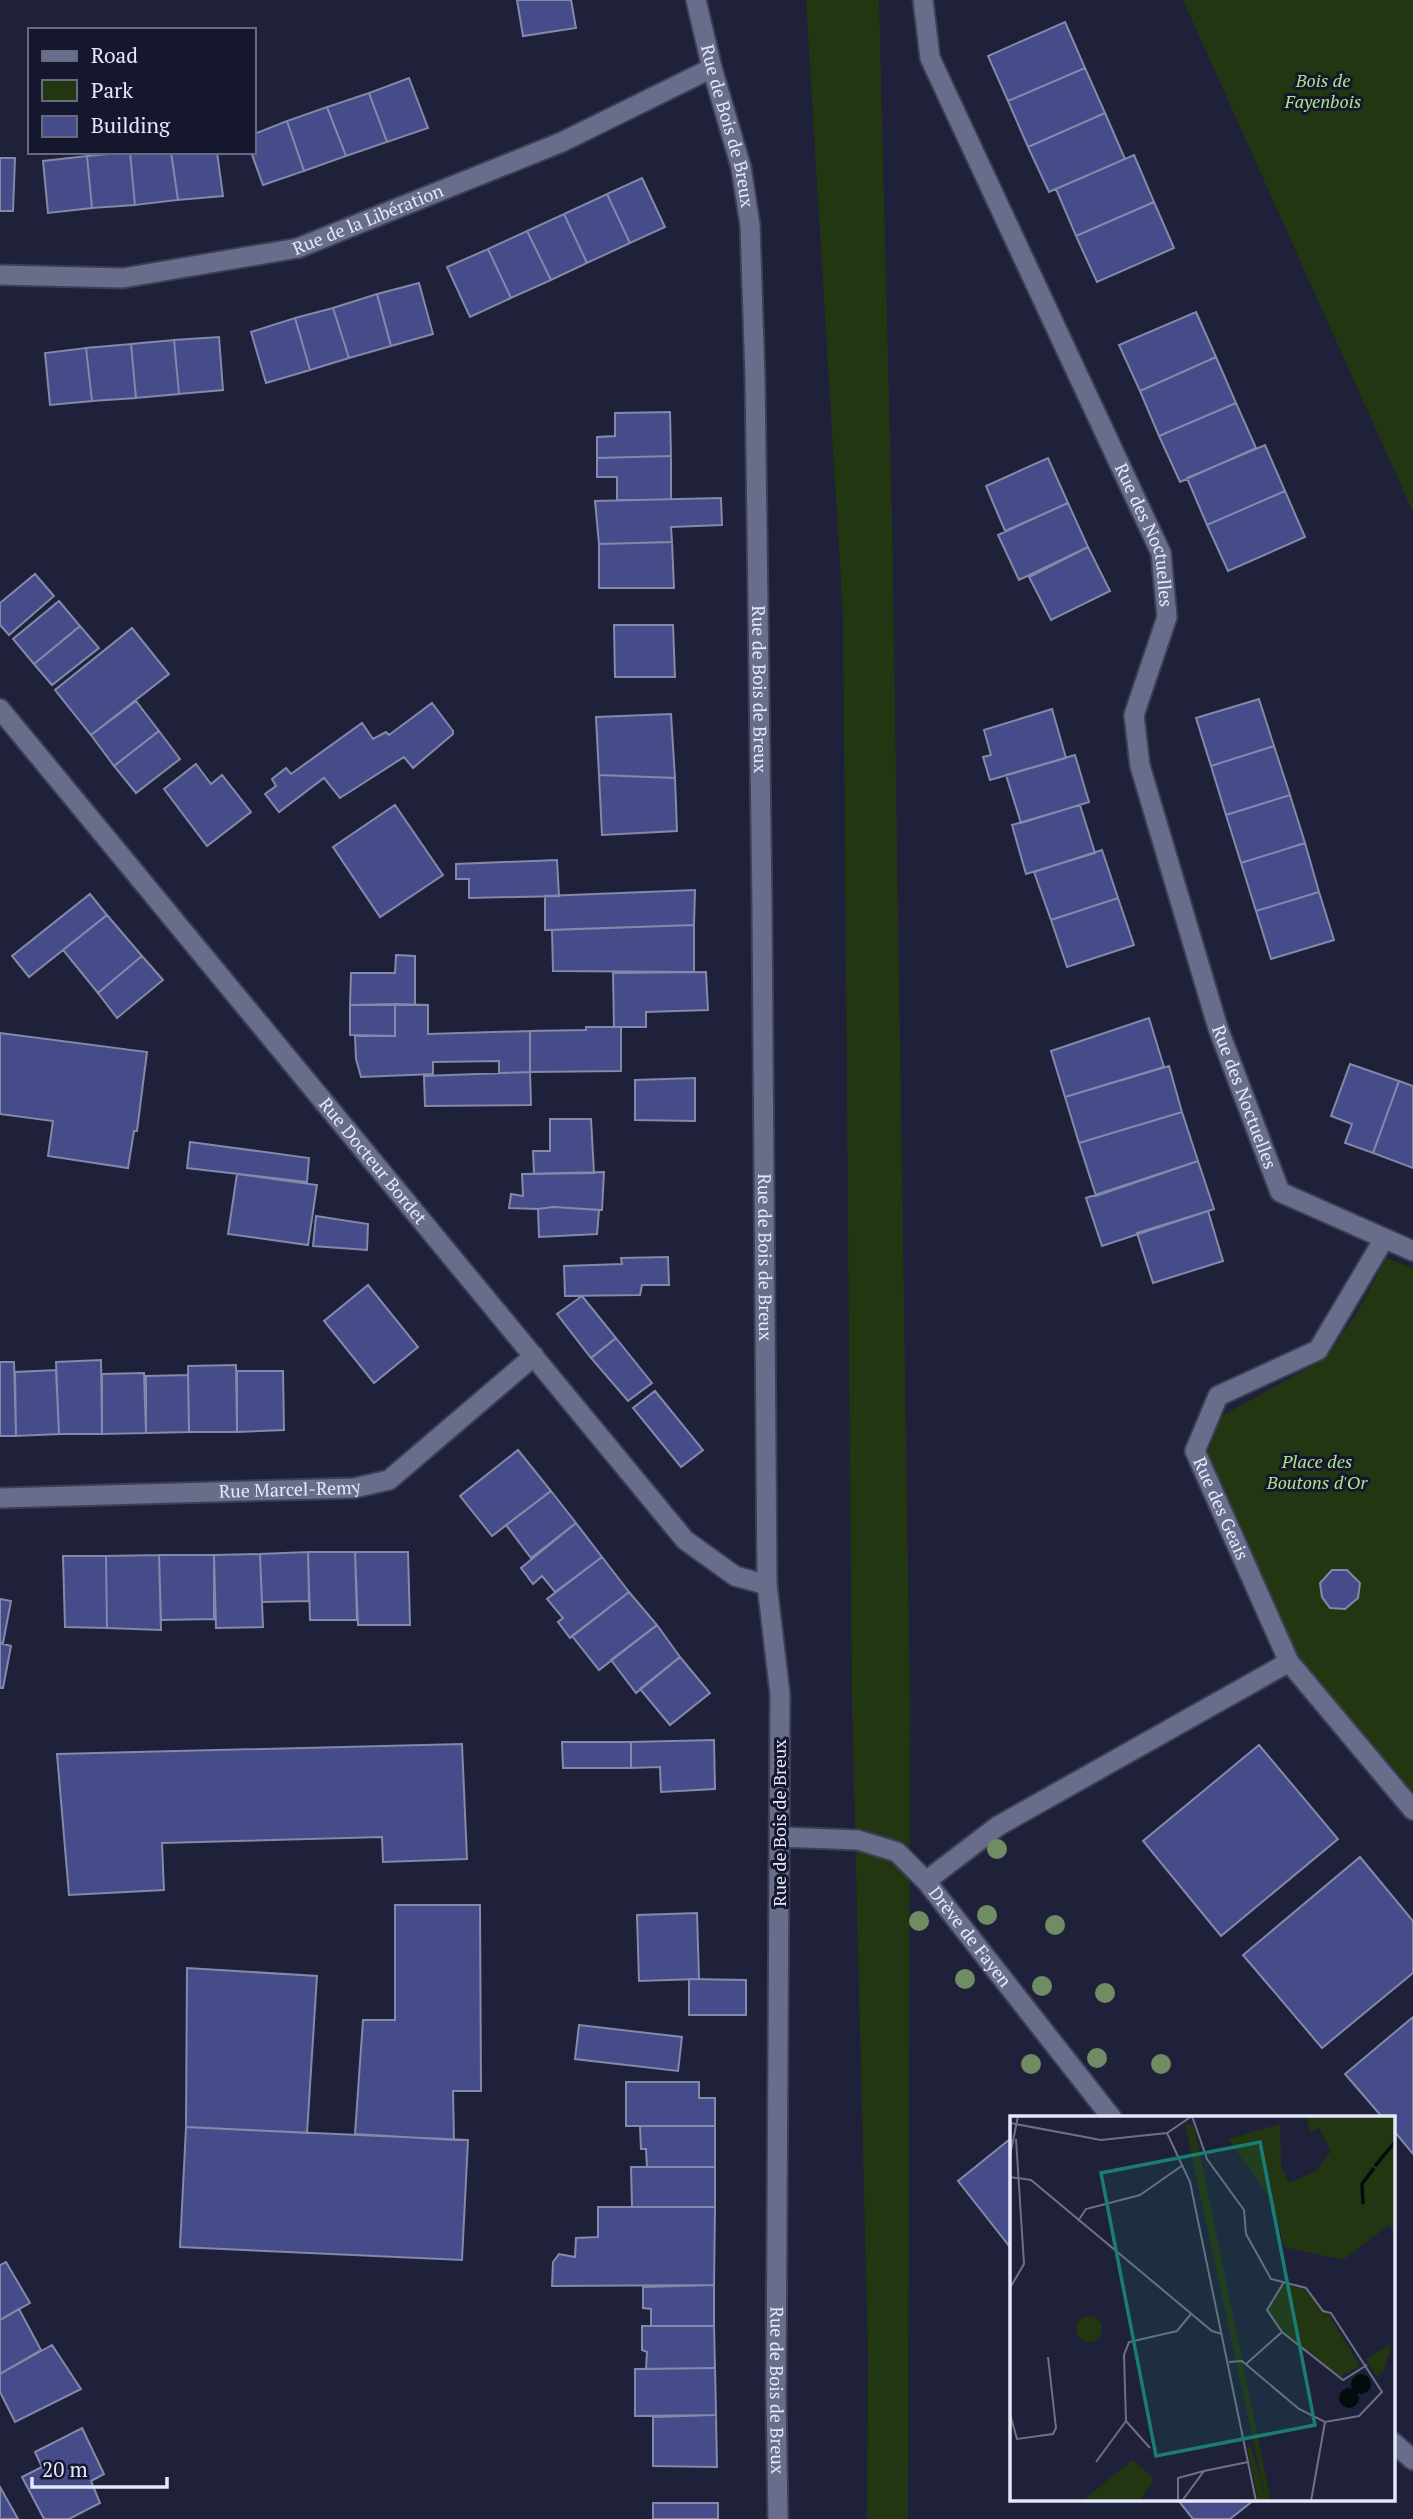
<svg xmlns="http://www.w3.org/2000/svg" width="1413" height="2519" viewBox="0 0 1413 2519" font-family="'PT Serif',serif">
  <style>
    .green { fill: #233612 }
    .building { fill: #464c8a; stroke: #8389a8; stroke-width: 2 }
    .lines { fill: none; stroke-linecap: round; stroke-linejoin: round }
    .minor-casing { stroke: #3d3f54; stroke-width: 23 }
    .minor { stroke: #686d8b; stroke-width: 19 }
    .tree { fill: #6f8c64 }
    .labels { text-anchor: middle; stroke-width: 6; stroke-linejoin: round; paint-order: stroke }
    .park-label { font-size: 18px; font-style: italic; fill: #b1e487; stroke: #15172f }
    .street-label { font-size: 18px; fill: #e5e8f9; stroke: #15172f }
    .inset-river { fill: none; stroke: #010c0d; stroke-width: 3.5 }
    .inset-road { fill: none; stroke: #6e7186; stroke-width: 2 }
    .view { fill: #1a7c75; fill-opacity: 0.15; stroke: #1a7c75; stroke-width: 3.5 }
    .inset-edge { fill: none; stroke: #e5e8f9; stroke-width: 3.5 }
  </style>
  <rect width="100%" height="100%" fill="#1e2139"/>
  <!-- green -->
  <path class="green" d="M806 0H879L892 517 910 1701 908 2519H867L868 2352 852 1707 843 615Z
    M1183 0H1413V512Z
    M1386 1258 1413 1268V1798L1303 1669 1292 1649 1206 1458 1220 1417 1326 1358 1358 1311Z"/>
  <!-- building -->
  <path class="building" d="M517 0H571L576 28 523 36Z
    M1065 22 1085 68 1008 101 988 56Z
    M1085 68 1105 113 1028 147 1008 101Z
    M409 78 428 128 387 142 369 93Z
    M369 93 387 142 346 156 327 107Z
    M327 107 346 156 304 171 287 121Z
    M1105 113 1125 159 1049 192 1028 147Z
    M287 121 304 171 263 185 251 152H254V134Z
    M130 152H171L178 200 135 205Z
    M130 152 135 205 92 208 87 156Z
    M171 152H217L223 196 178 200Z
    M1134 155 1154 202 1076 236 1056 189Z
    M87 156 92 208 48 213 43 161Z
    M0 158H15L13 211H0Z
    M642 178 665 227 630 243 607 194Z
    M607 194 630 243 587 263 564 214Z
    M1154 202 1174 248 1097 282 1076 236Z
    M564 214 587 263 551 280 527 231Z
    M527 231 551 280 511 298 488 249Z
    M488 249 511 298 470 317 447 267Z
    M419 283 433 334 391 346 377 294Z
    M377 294 391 346 349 358 333 308Z
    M333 308 349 358 310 370 295 318Z
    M1196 312 1216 357 1140 391 1119 345Z
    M295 318 310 370 266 383 251 332Z
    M219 337 223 390 179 394 174 340Z
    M174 340 179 394 136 398 131 344Z
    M131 344 136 398 92 401 86 348Z
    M86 348 92 401 50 405 45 353Z
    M1216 357 1236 403 1159 436 1140 391Z
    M1236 403 1256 448 1180 482 1159 436Z
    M670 412 671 456 597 458V437L615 436V413Z
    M1265 445 1285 491 1207 525 1187 478Z
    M671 456V500H617V477H597V458Z
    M1048 458 1068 503 1005 531 986 486Z
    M1285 491 1305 537 1228 571 1207 525Z
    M721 498 722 525 671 527 672 542 599 544 595 501Z
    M1068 503 1088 547 1019 580 998 535Z
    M672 542 674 588H599V544Z
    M1088 547 1110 591 1051 620 1029 577Z
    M35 574 54 596 9 635 0 625V603Z
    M59 601 80 626 34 664 13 639Z
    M614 625H673L675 677H615Z
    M80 626 99 648 52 685 34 664Z
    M132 628 169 674 91 735 55 690Z
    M1259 699 1274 746 1211 766 1196 718Z
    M136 701 159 731 114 766 91 735Z
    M432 703 453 731V734L413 768 404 757 340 798 324 778 279 812 265 794 276 786 272 779 286 768 291 774 362 723 373 739 386 732 389 735Z
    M1052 709 1066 758 990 780 983 757 991 755 984 730Z
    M671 714 675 778 599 775 596 717Z
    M159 731 180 759 136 793 114 766Z
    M1274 746 1290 795 1226 815 1211 766Z
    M1075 755 1089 802 1021 823 1006 775Z
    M196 764 211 784 222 775 251 812 207 846 164 789Z
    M599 775 675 778 677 831 602 835Z
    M1290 795 1305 843 1241 863 1226 815Z
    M395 805 443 875 380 917 333 847Z
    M1080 805 1095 853 1026 874 1012 825Z
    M1305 843 1319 892 1256 911 1241 863Z
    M1102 850 1118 898 1051 920 1034 872Z
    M557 860 559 896 469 898V879H456V864Z
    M695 890 694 925 545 930V896Z
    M1319 892 1334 940 1271 959 1256 911Z
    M90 894 107 915 29 977 12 956Z
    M1118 898 1134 945 1067 967 1051 920Z
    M107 915 142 956 98 993 63 950Z
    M694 925V972L553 971 552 930Z
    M396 955 415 956V1005H350L351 973H395Z
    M142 956 163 980 117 1018 98 993Z
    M706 972 708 1010 646 1012V1027H614L613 973Z
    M395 1004 428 1005V1034L530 1031V1072L499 1073V1061L433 1062V1074L361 1077 356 1059 355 1036H395Z
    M395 1004V1036L350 1035V1005Z
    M1149 1018 1164 1067 1065 1097 1051 1051Z
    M586 1027H621V1071L530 1072V1031L586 1030Z
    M0 1033 147 1052 137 1131H134L128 1168 48 1156 53 1121 0 1114Z
    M1350 1064 1399 1081 1373 1153 1345 1143 1352 1124 1331 1116Z
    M1169 1066 1182 1112 1079 1143 1065 1097Z
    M530 1072 531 1105 425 1106 424 1076Z
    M695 1078V1121L635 1120V1080Z
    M1399 1081 1413 1086V1168L1373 1153Z
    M1182 1112 1198 1161 1096 1196 1079 1143Z
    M550 1119H591L594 1173 534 1174 533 1151H550Z
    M190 1142 309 1158 307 1182 187 1168Z
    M1198 1161 1214 1209 1102 1246 1086 1198Z
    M604 1172 602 1210 553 1207 538 1209 509 1208 511 1194 523 1196 522 1174Z
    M237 1174 317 1185 308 1245 228 1234Z
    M553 1207 599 1210 597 1234 539 1237 538 1209Z
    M1208 1211 1223 1261 1153 1283 1137 1233Z
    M316 1216 368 1224 367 1250 313 1246Z
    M668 1257 669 1285H642L640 1295 565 1296 564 1266 622 1264 621 1258Z
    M368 1285 418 1347 374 1383 324 1321Z
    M582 1296 616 1338 591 1358 557 1314Z
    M616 1338 652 1383 628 1401 591 1358Z
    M101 1360 102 1434H59L56 1362Z
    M0 1362H14L16 1436H0Z
    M236 1365 237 1432H189L188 1366Z
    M56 1370 59 1434 16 1436 15 1372Z
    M237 1371H283L284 1430 237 1432Z
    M144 1373 146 1433 102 1434V1374Z
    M188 1375 189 1432 146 1433V1376Z
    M655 1391 703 1450 681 1467 633 1408Z
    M518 1450 551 1491 492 1536 460 1496Z
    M551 1491 576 1523 531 1558 506 1525Z
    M576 1523 602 1557 555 1592 542 1576 533 1584 521 1568Z
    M308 1552H355L357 1620H310Z
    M308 1552 309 1601 262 1602 260 1554Z
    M355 1552H408L410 1625H358Z
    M260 1554 263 1627 216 1628 214 1555Z
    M159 1555H214V1619L161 1620Z
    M159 1555 161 1630 107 1628 106 1556Z
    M63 1556H106L107 1628 65 1627Z
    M602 1557 629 1592 570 1638 558 1622 563 1618 547 1599Z
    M1332 1570H1347L1360 1583 1358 1598 1345 1609 1330 1608 1322 1597 1320 1583Z
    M629 1592 657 1625 599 1670 572 1636Z
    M0 1599 11 1601 3 1643H0Z
    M657 1625 680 1657 636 1693 611 1660Z
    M0 1643 11 1646 3 1688H0Z
    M680 1657 710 1693 670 1725 640 1689Z
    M714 1740 715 1789 661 1792 660 1767 631 1768V1742Z
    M562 1742H631V1768H563Z
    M462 1744 467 1859 383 1862 382 1837 162 1843 164 1890 69 1895 57 1754Z
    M1259 1745 1338 1839 1221 1936 1143 1841Z
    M1360 1857 1413 1921V1973L1322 2048 1243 1955Z
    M395 1905H480L481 2091H453L454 2140 355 2134 363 2020H395Z
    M697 1913 699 1979 639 1981 637 1915Z
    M187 1968 317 1976 307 2133 186 2127Z
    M689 1979 746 1980V2015H689Z
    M1413 2017V2154L1394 2131V2118H1383L1345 2074Z
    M579 2025 682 2037 678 2071 575 2059Z
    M626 2082H699V2098H715V2126H626Z
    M640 2126H715V2167H647L646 2149H641Z
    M186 2127 468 2140 462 2260 180 2247Z
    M1010 2139 1012 2141V2245L1010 2247 958 2181Z
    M631 2167H715V2207H632Z
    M598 2207H715L714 2285 552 2286 553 2262 559 2254 575 2257 576 2238 598 2237Z
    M6 2262 30 2303 0 2320V2265Z
    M714 2285V2326H651V2309L643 2308V2287Z
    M19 2309 41 2350 0 2374V2320Z
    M642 2326H714L715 2368 646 2369 647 2352 642 2350Z
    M52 2345 81 2389 15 2422 0 2392V2374Z
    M715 2368 716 2415 635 2416V2369Z
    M716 2415 717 2467 653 2466V2417Z
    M82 2428 104 2474 91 2481 100 2503 69 2519H44L22 2477 42 2467 35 2452Z
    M0 2487 18 2519H0Z
    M1178 2500H1254L1230 2519H1193Z
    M653 2503H718V2519H653Z"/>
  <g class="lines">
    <defs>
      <g id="minor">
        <path id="s1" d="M696 0 712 68 741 167 750 225 755 378 762 907 767 1585 780 1694 776 2394 778 2519"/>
        <path id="s2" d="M923 0 930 58 1161 553 1167 617 1134 715 1140 766 1218 1028 1280 1192 1413 1251"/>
        <path id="s3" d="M0 275 123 278 298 248 562 142 712 68"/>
        <path id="s4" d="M0 709 685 1540 735 1576 767 1585"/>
        <path id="s5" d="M1384 1239 1318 1350 1218 1396 1195 1451 1289 1662 1413 1810"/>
        <path id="s6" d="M0 1498 354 1488 389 1480 534 1356"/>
        <path id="s7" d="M780 1837 858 1840 897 1852 926 1881 1112 2118"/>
        <path d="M926 1881 998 1826 1289 1662"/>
        <path d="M1394 2443 1413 2460"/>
      </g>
    </defs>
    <!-- minor casing -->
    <use href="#minor" class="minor-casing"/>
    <!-- minor -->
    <use href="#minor" class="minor"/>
  </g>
  <!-- trees -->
  <g class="tree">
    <circle cx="997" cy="1849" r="10"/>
    <circle cx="987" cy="1915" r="10"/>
    <circle cx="919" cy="1921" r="10"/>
    <circle cx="1055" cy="1925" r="10"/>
    <circle cx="965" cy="1979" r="10"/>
    <circle cx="1042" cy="1986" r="10"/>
    <circle cx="1105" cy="1993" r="10"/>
    <circle cx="1097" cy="2058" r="10"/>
    <circle cx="1031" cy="2064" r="10"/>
    <circle cx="1161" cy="2064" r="10"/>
  </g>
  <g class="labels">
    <!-- park labels -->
    <g class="park-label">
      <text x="1323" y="87">Bois de<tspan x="1323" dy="21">Fayenbois</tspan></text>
      <text x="1317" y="1468">Place des<tspan x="1317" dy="21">Boutons d'Or</tspan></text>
    </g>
    <!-- street labels -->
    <g class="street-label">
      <text dy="6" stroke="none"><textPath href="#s1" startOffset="130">Rue de Bois de Breux</textPath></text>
      <text dy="6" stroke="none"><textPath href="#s3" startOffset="376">Rue de la Libération</textPath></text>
      <text dy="6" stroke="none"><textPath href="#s2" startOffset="583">Rue des Noctuelles</textPath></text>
      <text dy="6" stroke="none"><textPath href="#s1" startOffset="696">Rue de Bois de Breux</textPath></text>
      <text dy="6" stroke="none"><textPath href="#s2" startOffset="1171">Rue des Noctuelles</textPath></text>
      <text dy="6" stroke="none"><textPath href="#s4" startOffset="586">Rue Docteur Bordet</textPath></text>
      <text dy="6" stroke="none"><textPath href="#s1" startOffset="1264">Rue de Bois de Breux</textPath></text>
      <text dy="6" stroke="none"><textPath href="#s6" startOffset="290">Rue Marcel-Remy</textPath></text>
      <text dy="6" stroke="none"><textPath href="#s5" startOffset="362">Rue des Geais</textPath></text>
      <text transform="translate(780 1823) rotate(-90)" y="6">Rue de Bois de Breux</text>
      <text dy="6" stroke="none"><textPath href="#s7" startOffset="231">Drève de Fayen</textPath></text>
      <text dy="6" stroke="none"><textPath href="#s1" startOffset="2398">Rue de Bois de Breux</textPath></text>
    </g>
  </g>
  <!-- overview -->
  <g transform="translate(1010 2116)">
    <rect width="385" height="385" fill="#1e2139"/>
    <path d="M304 0H385V122L380 108 333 144 274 131 262 85 218 23 270 8 271 49 279 67 306 55 321 35 309 12 300 16 297 3ZM175 8 183 9 187 23 261 385H248L237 331 241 330 255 380ZM274 168 294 173 319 199 350 250 330 261 274 216 258 195ZM66 213a13 13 0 1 1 26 0a13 13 0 1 1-26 0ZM382 227 374 254 367 261 356 243ZM123 344 144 363 130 385H72Z" fill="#233612"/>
    <path d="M341 268a10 10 0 1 1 20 0a10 10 0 1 1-20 0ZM329 282a10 10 0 1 1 20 0a10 10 0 1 1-20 0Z" fill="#010c0d"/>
    <path class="inset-river" d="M365 50 385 26M353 88 352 68 364 52"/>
    <path class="inset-road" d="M182 0 197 43 234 94 236 118 261 163 296 172 313 195 321 197 372 276 349 300 315 306 289 293 232 245 219 246M0 7 91 24 157 17 182 0M157 17 180 66 246 385M0 40 8 0M0 61 21 64 202 215 212 218M68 105 76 93 130 79 173 49M274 166 257 194 272 216 333 264 357 249M0 172 14 148 6 23M236 248 272 216M0 298 7 323 43 318 46 312 38 241M116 305 140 332M86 346 116 305 114 239 119 226 167 215 181 198M168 385V362L194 355M172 385 194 355 238 346M301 385 315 306"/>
    <path class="view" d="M250 26 305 309 146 340 91 57Z"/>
    <rect width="385" height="385" class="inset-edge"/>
  </g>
  <!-- legend -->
  <rect x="28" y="28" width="228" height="126" fill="#15172f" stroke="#686b80" stroke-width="2"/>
  <rect x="42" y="51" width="35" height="10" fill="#686d8b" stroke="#686b80" stroke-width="2"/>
  <text x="91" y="63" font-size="21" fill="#e5e8f9">Road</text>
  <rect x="42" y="80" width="35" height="21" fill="#233612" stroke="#686b80" stroke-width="2"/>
  <text x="91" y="98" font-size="21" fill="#e5e8f9">Park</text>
  <rect x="42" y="116" width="35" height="21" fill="#464c8a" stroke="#686b80" stroke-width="2"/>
  <text x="91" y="133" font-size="21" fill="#e5e8f9">Building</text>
  <!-- scale -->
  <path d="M32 2477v10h135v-10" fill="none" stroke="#e5e8f9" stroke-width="3.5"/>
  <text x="42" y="2477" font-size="21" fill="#e5e8f9" stroke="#15172f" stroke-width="5" paint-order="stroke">20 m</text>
</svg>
